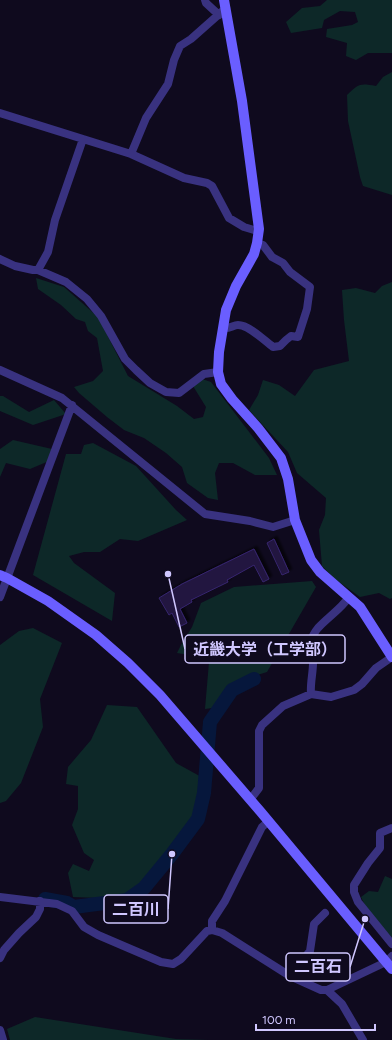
<svg xmlns="http://www.w3.org/2000/svg" width="392" height="1040" viewBox="0 0 392 1040" font-family="Figtree,'Noto Sans JP',sans-serif">
  <style>
    .green { fill: #0d2828 }
    .lines { fill: none; stroke-linecap: round; stroke-linejoin: round }
    .river { stroke: #06173c; stroke-width: 14 }
    .building { fill: #201540; stroke: #37266e; filter: url(#shadow) }
    .street { stroke: #393280; stroke-width: 8 }
    .secondary { stroke: #6a5eff; stroke-width: 10 }
    .leader { fill: none; stroke: #d0c7ff; stroke-width: 1.5 }
    .callout-dot { fill: #d0c7ff; stroke: #0f0a1e; stroke-width: 1.5 }
    .callout { fill: #0f0a1e; stroke: #d0c7ff; stroke-width: 1.5 }
    .callout-label { font-size: 16px; text-anchor: middle; font-weight: bold; fill: #d0c7ff }
  </style>
  <defs>
    <filter id="shadow"><feDropShadow dx="3" dy="-3" stdDeviation="1" flood-color="#0009"/></filter>
  </defs>
  <rect width="100%" height="100%" fill="#0f0a1e"/>
  <!-- green -->
  <path class="green" d="M327 0H392V53H368L356 60 346 56 347 43 326 37 327 29 352 25 358 22 355 12 340 11 324 20 322 28 291 33 286 22 302 8 320 6Z
    M392 72V195L363 186 360 177 348 121 347 95C359 84 359 83 376 86L383 77Z
    M36 278 64 287 98 317 128 376 177 406 194 419 203 417 206 407 193 386 202 379 211 382 269 458 277 475H255L233 463H219L215 473 218 500 208 498 187 483 182 467 166 453 144 438 124 430 107 417 79 393 74 387 93 381 103 371 97 338 88 331 85 322 76 319 61 305 38 289Z
    M392 282V598L390 599 379 593 360 597 335 579 322 566 319 530 325 515 326 498 297 473 288 452 249 410 258 395 263 380 279 385 295 396 314 370 349 361 344 320 342 290 356 288 375 293 382 286Z
    M0 396H3L29 412 54 400 66 414 33 425 0 411Z
    M13 440 52 449 49 461 30 469 6 463 0 477V449Z
    M93 443 136 466 176 510 187 520 138 541 120 539 100 552H84L69 556 74 563 115 593 112 621 33 575 66 454H81L84 445Z
    M312 581 316 587 267 672 254 676 230 689 212 708 205 709 209 662 195 656 177 653 181 645 192 627 201 603 234 587Z
    M33 628 62 643 40 699 43 727 21 783 6 801 0 803V645L19 631Z
    M107 705 137 707 176 763 205 779 200 808 180 847 153 880 125 899 73 897 68 873 73 864 89 871 94 860 84 853 72 825 78 809V786L66 784 68 767 91 740Z
    M385 876 392 879V938L367 909 361 897 369 891 378 892Z
    M35 1017 176 1039 209 1040H10L7 1029Z"/>
  <g class="lines">
    <!-- river -->
    <path class="river" d="M45 899 67 903 74 907 127 900 144 888 172 854 198 819 204 793 210 722 232 690 254 679"/>
  </g>
  <!-- building -->
  <path class="building" d="M274 539 289 572 282 575 267 543Z
    M254 549 269 579 263 582 254 565 227 580 228 582 191 600 192 602 180 609 187 623 179 627 172 613 169 615 159 598 182 584Z"/>
  <g class="lines">
    <!-- street -->
    <path class="street" d="M205 0 206 3 219 15
      M0 113 131 154 184 178 207 183 212 186 229 218 244 227 254 230 259 229
      M131 154 146 118 168 84 174 60 180 46 191 39 226 8
      M0 259 15 266 33 270H38L66 282 87 299 101 316 125 359 136 370 150 383 166 392 179 393 204 374 218 372
      M38 270 48 252 55 220 83 139
      M223 328C230 329 233 325 238 325 249 325 265 341 273 347L280 346 286 340 291 336 298 337 307 309 310 287 290 272 283 263 272 257 263 245 257 243
      M0 370 62 398 205 514 250 521 273 527 295 520
      M0 597 72 405
      M311 694C310 684 313 673 313 663 313 648 307 641 318 628 328 617 341 609 349 597
      M250 800 259 788V731L262 725 283 706 311 694 331 697 354 690 362 684 376 668 392 657
      M392 828 380 833V848L368 863 354 885V892L358 902 392 944
      M0 897 57 904 72 911 84 927 98 935 161 962 173 964 181 959 207 931 212 930 222 933 290 976 321 990H327L386 962 392 956
      M212 930V921L225 901 262 827 269 821
      M0 958 4 950 19 933 36 917 40 909V901
      M290 976 310 951 314 924 325 913
      M327 990 342 1004 363 1040
      M0 1030 3 1040"/>
    <!-- secondary -->
    <path class="secondary" d="M224 0 242 101 259 229 257 243 254 254 236 286 226 310 219 352 218 372 221 384 232 399 258 428 281 458 288 479 295 520 311 560 320 572 360 607 392 657
      M0 575 7 578 48 601 96 635 128 663 160 695 260 811 392 969"/>
  </g>
  <!-- callouts -->
  <path class="leader" d="M168 574L185 649M172 854L168 909M365 919L350 967"/>
  <g class="callout-dot">
    <circle cx="168" cy="574" r="4"/>
    <circle cx="172" cy="854" r="4"/>
    <circle cx="365" cy="919" r="4"/>
  </g>
  <g class="callout">
    <rect x="185" y="635" width="160" height="28" rx="4"/>
    <rect x="104" y="895" width="64" height="28" rx="4"/>
    <rect x="286" y="953" width="64" height="28" rx="4"/>
  </g>
  <g class="callout-label">
    <text x="265" y="655">近畿大学（工学部）</text>
    <text x="136" y="915">二百川</text>
    <text x="318" y="972">二百石</text>
  </g>
  <!-- scale -->
  <path d="M256 1024v6h119v-6" fill="none" stroke="#d0c7ff" stroke-width="2"/>
  <text x="262" y="1024" font-size="12" fill="#d0c7ff" stroke="#0f0a1e" stroke-width="3" paint-order="stroke">100 m</text>
</svg>
